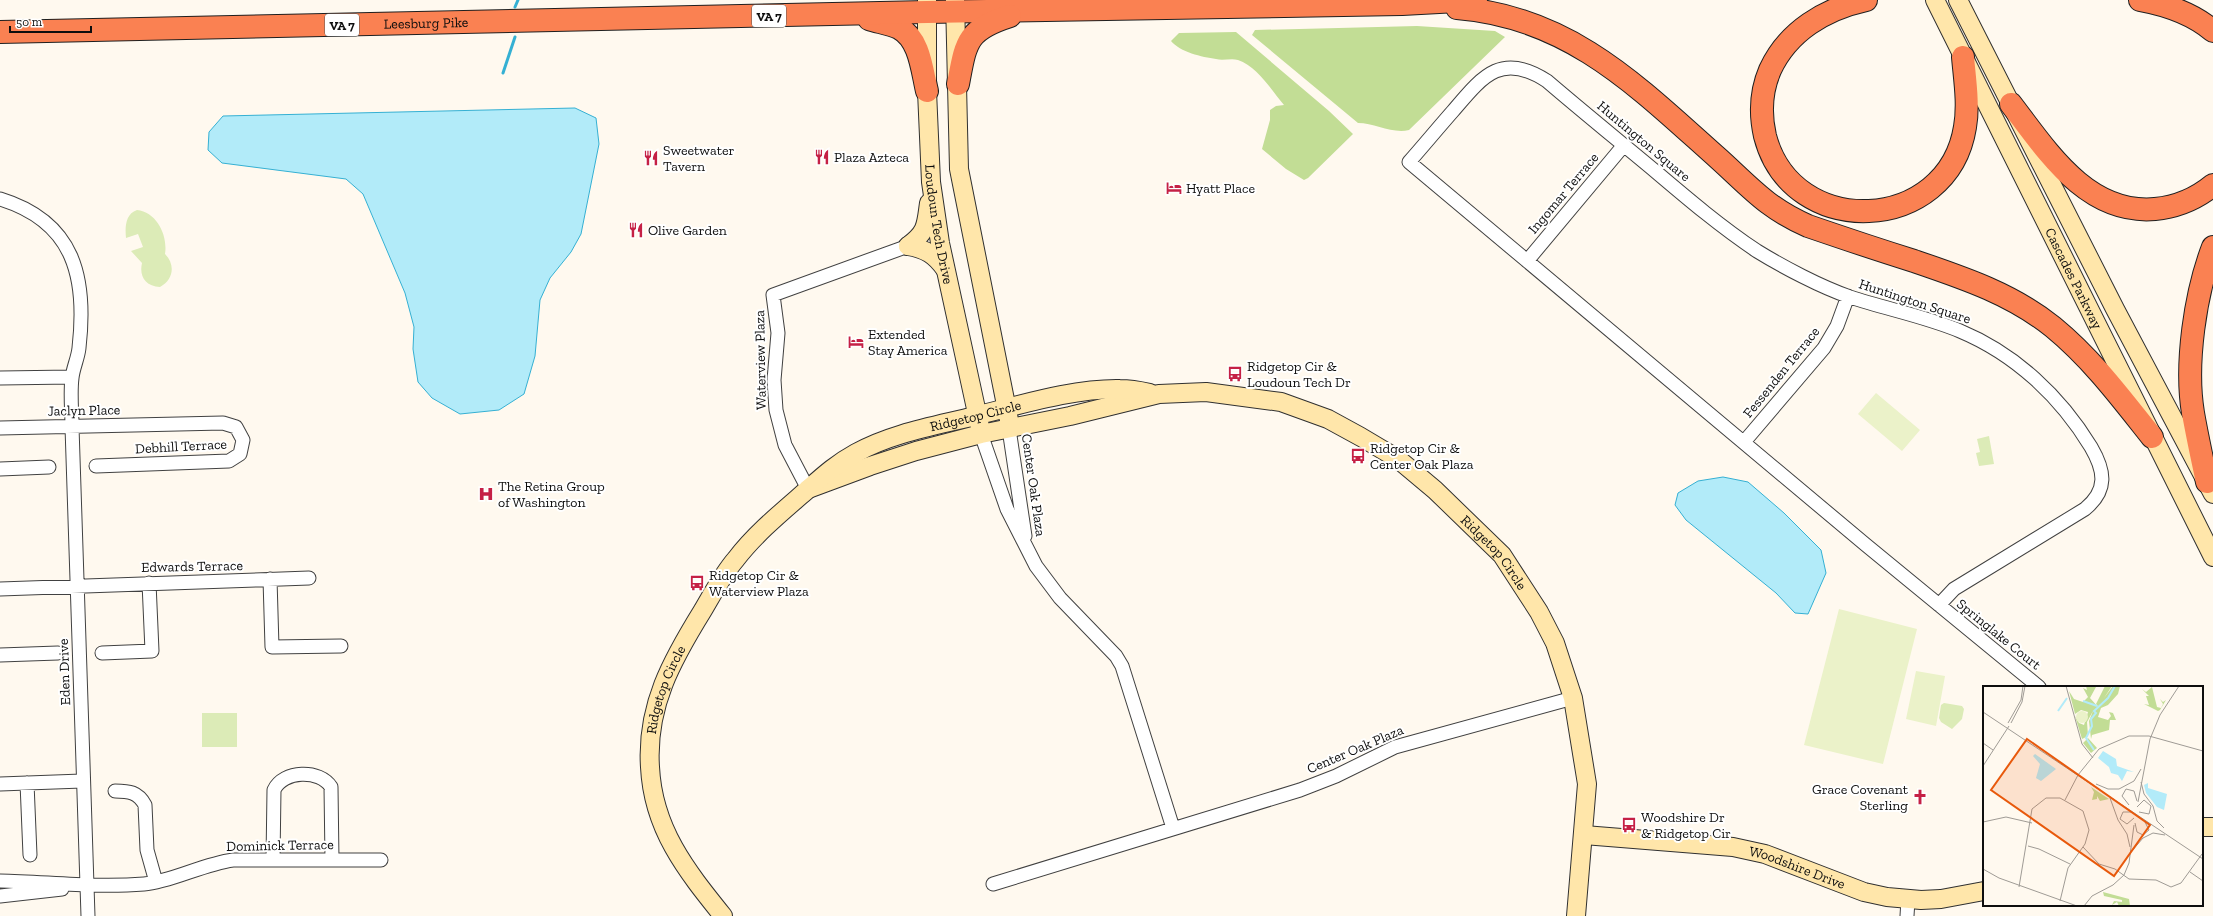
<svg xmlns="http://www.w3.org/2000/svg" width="2213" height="916" viewBox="0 0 2213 916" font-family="'Zilla Slab',serif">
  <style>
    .green { fill: #dcebb7 }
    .forest { fill: #c2dd95 }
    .pitch { fill: #ebf2c9 }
    .water { fill: #b2ebf9; stroke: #35b0d3 }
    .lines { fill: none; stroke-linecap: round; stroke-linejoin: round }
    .stream { stroke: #35b0d3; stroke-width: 3 }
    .street-casing { stroke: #414141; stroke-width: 15 }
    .secondary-casing { stroke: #303030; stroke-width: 20 }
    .highway-casing { stroke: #1f1f1f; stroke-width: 24 }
    .street { stroke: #fff; stroke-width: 13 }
    .secondary { stroke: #ffe6aa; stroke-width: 18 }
    .highway { stroke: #fa8152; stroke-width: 22 }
    .labels { text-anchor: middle; stroke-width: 4; stroke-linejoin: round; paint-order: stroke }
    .shield { fill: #fff; stroke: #565656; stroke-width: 1 }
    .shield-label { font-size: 13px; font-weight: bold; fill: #0e0e0e }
    .street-label { font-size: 14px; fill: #0e0e0e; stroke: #fff }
    .poi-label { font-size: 14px; fill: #0e0e0e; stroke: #fff; text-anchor: start }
    .inset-river { fill: none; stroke: #b2ebf9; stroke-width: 2 }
    .inset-road { fill: none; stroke: #9f9b95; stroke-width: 1 }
    .view { fill: #e8590c; fill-opacity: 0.15; stroke: #e8590c; stroke-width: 2 }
    .inset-edge { fill: none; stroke: #0e0e0e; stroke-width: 2 }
  </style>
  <rect width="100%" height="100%" fill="#fff9ef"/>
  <!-- green -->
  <path class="green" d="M137 210C157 212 168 236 165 254 176 265 173 280 160 287 145 286 139 276 142 263L131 251 143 247 138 234 126 238C125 228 125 214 137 210Z
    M1989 436 1994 464 1979 466 1976 453 1980 452 1977 439Z
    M1944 703 1962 706 1964 709 1962 719 1952 729 1941 722 1939 718 1941 705Z
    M202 713H237V747H202Z"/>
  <!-- forest -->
  <path class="forest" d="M1417 26 1495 31 1505 37 1409 130C1392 134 1375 123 1358 123L1252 35 1255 30Z
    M1236 32 1329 111 1353 134 1308 178 1304 180 1286 169 1262 149 1270 120V110L1276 106 1284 105C1272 91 1257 66 1238 60 1231 58 1223 61 1216 59 1202 57 1180 52 1171 41L1179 33Z"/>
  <!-- pitch -->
  <path class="pitch" d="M1876 393 1920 430 1902 451 1858 414Z
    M1839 609 1917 629 1883 764 1804 745Z
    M1916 671 1945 676 1936 726 1906 719Z"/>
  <!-- water -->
  <path class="water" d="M575 108 596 118 599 144 581 234 571 252 550 278 540 300 535 356 524 394 499 410 460 414 432 398 418 382 413 349 414 327 405 293 363 194 346 179 222 163 208 150 209 132 223 116Z
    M1723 477 1748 482 1784 513 1821 550 1826 573 1808 614 1795 613 1776 593 1686 520 1675 505 1678 493 1698 481Z"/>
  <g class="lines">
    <!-- stream -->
    <path class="stream" d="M515 7 518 0
      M503 73 515 37"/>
    <defs>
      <path id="street" d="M0 199C75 222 87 278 79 348 78 358 73 368 72 378 70 393 72 411 72 427L88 916
        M1527 261 1624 145
        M0 378 72 377
        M0 428 223 423 236 427 243 440 240 454 229 461 96 466
        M1009 429 1025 536
        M981 434 1007 509 1036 566 1060 598 1116 656 1122 666 1173 828
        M1744 442 1824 348 1837 326 1848 296
        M0 469 49 467
        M808 489 785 445 776 410 774 380 778 333 773 295 908 246
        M270 579 272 647 341 646
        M0 589 309 578
        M1939 605 1954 589 2085 509C2108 490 2105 471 2091 447 2060 396 2015 354 1960 331 1924 316 1886 309 1850 297 1821 287 1783 267 1757 251 1721 227 1688 199 1655 171 1619 141 1582 111 1547 81 1501 51 1482 77 1453 111 1438 128 1424 145 1409 162L1866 545 2039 687
        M102 653 152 651 149 583
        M0 655 58 653
        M27 783 30 855
        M0 784 82 781
        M115 791C129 791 138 792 145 805L147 850 156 882
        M273 860 274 790C283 770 320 769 331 787L332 860
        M0 881C48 882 96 888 144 884 171 882 203 864 233 860H381
        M993 884 1300 790 1336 776 1395 747 1573 698
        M0 896 62 889
        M1907 916 1908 900"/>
      <g id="secondary">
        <path id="s1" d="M927 0V91L931 182 940 243 980 427"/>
        <path d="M955 0 959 169 1009 420"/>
        <path id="s2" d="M1935 0 2213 557"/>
        <path d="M1958 0 2115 309 2213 494"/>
        <path d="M908 246C927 232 926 225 929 203"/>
        <path d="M908 246C926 249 935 255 945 269"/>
        <path id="s3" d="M808 489 870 466 916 451 981 434 1070 416 1159 394 1206 392 1281 402 1328 419 1361 437 1398 459 1435 490 1502 555 1539 612 1555 643 1573 698 1587 784 1576 916"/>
        <path d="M2202 827H2213"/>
        <path id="s4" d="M1584 835 1733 847 1765 854 1864 892 1887 897 1921 900 1941 899 1984 891"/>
        <path id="s5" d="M723 916C686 870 653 829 650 767 646 706 672 660 703 610 713 593 723 574 736 559 756 533 783 511 807 490 824 475 836 464 856 453 892 433 935 426 975 416 1020 405 1075 388 1120 389 1130 389 1141 391 1150 393"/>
      </g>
      <g id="highway">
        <path d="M1866 0C1825 9 1788 31 1770 70 1761 91 1760 114 1765 136 1792 241 1948 234 1965 127 1969 104 1965 80 1963 57"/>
        <path d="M2140 0C2167 5 2192 13 2213 31"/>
        <path d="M1457 8C1571 17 1639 88 1719 159 1751 188 1767 208 1808 226 1843 238 1879 250 1914 261 1964 278 2012 294 2053 327 2092 359 2121 398 2152 437"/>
        <path d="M869 19C878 22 890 24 899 28 920 39 922 70 927 91"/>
        <path id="s6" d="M0 32 927 12 1402 4 1476 0"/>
        <path d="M958 84C966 42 966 30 1010 16"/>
        <path d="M2011 104C2047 151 2087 215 2155 209 2177 207 2196 199 2213 185"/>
        <path d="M2207 482C2202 459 2197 436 2193 413 2185 364 2195 294 2213 247"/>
      </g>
    </defs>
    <!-- street casing -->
    <use href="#street" class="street-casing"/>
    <!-- secondary casing -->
    <use href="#secondary" class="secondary-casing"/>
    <!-- highway casing -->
    <use href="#highway" class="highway-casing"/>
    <!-- street -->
    <use href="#street" class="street"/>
    <!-- secondary -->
    <use href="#secondary" class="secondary"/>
    <!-- highway -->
    <use href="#highway" class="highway"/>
  </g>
  <!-- icons -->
  <defs>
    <symbol id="restaurant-bare" viewBox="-9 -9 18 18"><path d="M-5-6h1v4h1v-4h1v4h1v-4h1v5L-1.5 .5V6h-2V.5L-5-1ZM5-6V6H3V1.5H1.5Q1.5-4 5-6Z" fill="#c52045" stroke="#fff" stroke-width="2.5" paint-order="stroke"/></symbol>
    <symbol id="hotel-bare" viewBox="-9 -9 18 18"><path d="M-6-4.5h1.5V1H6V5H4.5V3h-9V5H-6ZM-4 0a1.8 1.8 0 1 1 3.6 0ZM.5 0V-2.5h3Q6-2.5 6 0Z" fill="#c52045" stroke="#fff" stroke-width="2.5" paint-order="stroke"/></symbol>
    <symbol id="bus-bare" viewBox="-9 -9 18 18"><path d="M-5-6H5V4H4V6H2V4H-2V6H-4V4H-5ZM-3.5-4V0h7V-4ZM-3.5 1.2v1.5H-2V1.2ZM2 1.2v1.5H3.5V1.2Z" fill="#c52045" stroke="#fff" stroke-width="2.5" paint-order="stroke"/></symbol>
    <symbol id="hospital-bare" viewBox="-9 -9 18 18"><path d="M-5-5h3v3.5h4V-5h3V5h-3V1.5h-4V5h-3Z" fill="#c52045" stroke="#fff" stroke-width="2.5" paint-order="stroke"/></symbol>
    <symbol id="church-bare" viewBox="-9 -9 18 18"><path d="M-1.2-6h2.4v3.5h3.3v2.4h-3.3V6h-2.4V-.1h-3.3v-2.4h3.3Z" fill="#c52045" stroke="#fff" stroke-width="2.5" paint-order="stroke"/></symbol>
  </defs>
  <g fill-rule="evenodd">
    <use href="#restaurant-bare" x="811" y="146" width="22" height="22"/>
    <use href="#restaurant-bare" x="640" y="147" width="22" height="22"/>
    <use href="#hotel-bare" x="1163" y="177" width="22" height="22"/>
    <use href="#restaurant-bare" x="625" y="219" width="22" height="22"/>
    <use href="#hotel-bare" x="845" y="331" width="22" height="22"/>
    <use href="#bus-bare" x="1224" y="363" width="22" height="22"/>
    <use href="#bus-bare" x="1347" y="445" width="22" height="22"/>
    <use href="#hospital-bare" x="475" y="483" width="22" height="22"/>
    <use href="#bus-bare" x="686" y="572" width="22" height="22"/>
    <use href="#church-bare" x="1909" y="786" width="22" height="22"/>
    <use href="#bus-bare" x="1618" y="814" width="22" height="22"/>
  </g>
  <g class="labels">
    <!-- shield labels -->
    <g class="shield">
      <rect x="752" y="5" width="34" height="22" rx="3"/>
      <rect x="325" y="14" width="34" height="22" rx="3"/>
    </g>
    <g class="shield-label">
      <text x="769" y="21">VA 7</text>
      <text x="342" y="30">VA 7</text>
    </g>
    <!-- street labels -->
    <g class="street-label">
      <text dy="5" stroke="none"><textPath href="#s6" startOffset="426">Leesburg Pike</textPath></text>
      <text transform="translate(1644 141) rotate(40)" y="5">Huntington Square</text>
      <text transform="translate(1563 193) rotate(-50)" y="5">Ingomar Terrace</text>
      <text dy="5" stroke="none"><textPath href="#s1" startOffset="225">Loudoun Tech Drive</textPath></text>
      <text dy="5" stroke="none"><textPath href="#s2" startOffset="311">Cascades Parkway</textPath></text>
      <text transform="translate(1915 301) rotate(18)" y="5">Huntington Square</text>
      <text transform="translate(760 360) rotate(-91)" y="5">Waterview Plaza</text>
      <text transform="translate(1781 372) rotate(-51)" y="5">Fessenden Terrace</text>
      <text transform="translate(84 410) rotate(-1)" y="5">Jaclyn Place</text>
      <text dy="5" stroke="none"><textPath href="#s5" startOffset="685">Ridgetop Circle</textPath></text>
      <text transform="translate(181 446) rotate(-3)" y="5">Debhill Terrace</text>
      <text transform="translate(1034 485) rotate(82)" y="5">Center Oak Plaza</text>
      <text dy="5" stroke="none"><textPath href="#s3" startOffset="752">Ridgetop Circle</textPath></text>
      <text transform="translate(192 566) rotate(-1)" y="5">Edwards Terrace</text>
      <text transform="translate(1999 634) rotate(39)" y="5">Springlake Court</text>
      <text transform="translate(64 672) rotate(-92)" y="5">Eden Drive</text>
      <text dy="5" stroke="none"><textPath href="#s5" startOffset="249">Ridgetop Circle</textPath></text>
      <text transform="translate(1355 749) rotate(-23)" y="5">Center Oak Plaza</text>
      <text transform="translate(280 845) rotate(-1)" y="5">Dominick Terrace</text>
      <text dy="5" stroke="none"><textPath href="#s4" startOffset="217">Woodshire Drive</textPath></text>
    </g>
    <!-- poi labels -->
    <g class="poi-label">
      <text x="663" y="155">Sweetwater<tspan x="663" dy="16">Tavern</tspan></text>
      <text x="834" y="162">Plaza Azteca</text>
      <text x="1186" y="193">Hyatt Place</text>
      <text x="648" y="235">Olive Garden</text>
      <text x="868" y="339">Extended<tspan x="868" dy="16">Stay America</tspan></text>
      <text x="1247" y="371">Ridgetop Cir &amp;<tspan x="1247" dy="16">Loudoun Tech Dr</tspan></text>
      <text x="1370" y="453">Ridgetop Cir &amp;<tspan x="1370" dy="16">Center Oak Plaza</tspan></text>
      <text x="498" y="491">The Retina Group<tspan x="498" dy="16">of Washington</tspan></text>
      <text x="709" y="580">Ridgetop Cir &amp;<tspan x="709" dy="16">Waterview Plaza</tspan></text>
      <text x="1908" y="794" text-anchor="end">Grace Covenant<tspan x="1908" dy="16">Sterling</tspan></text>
      <text x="1641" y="822">Woodshire Dr<tspan x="1641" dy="16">&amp; Ridgetop Cir</tspan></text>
    </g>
  </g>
  <!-- overview -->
  <g transform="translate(1983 686)">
    <rect width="220" height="220" fill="#fff9ef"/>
    <path d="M103 0 113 1 107 12 116 22 114 19 121 12 114 19 113 18 122 0H129L121 12 130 0H137L135 8 125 19 118 22 115 31 125 34 128 30 126 26 130 27 133 34H127L126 44 109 49 108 53 106 35 110 25 104 36 105 50 99 53 92 30 96 37 101 39 105 26 98 24 92 28 86 5 91 13 100 16 105 11 100 2 104 4ZM169 1 174 21 178 22 180 18 177 13 180 16 183 14 177 24 175 25 161 18 166 19 163 10H166L159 3 163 6ZM105 52 114 62 108 67 100 57ZM108 101 126 113 117 115 114 110V113L109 114 111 106ZM120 206 146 213 147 220H136L134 216 129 219 131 215 139 216V214L121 210Z" fill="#c2dd95"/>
    <path d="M93 31a6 6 0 1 1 12 0a6 6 0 1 1-12 0Z" fill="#ebf2c9"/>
    <path d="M120 65 133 73 134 80 151 86 144 85 139 95 135 89 128 87 126 81 115 72ZM52 68 73 83 58 95 53 92 57 78 50 70ZM165 97V102L184 108 181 124 174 121 163 107 161 99Z" fill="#b2ebf9"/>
    <path class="inset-river" d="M100 15 114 20M75 25 84 12M111 64 103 52 109 40 108 33 113 27 111 25 125 12 132 0"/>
    <path class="inset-road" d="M83 0 99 58 110 72M0 26 220 173M25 37 38 14 40 0M28 37 39 16 42 0M0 57 10 64M0 80 26 40M95 89 116 63 146 50H166L220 65M158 96 161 108 170 120 174 135 181 142M113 98 125 103H136L151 95 158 83M127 112 135 134 144 148 147 161M82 114 95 89M155 116 167 53 177 29 196 0M146 119 139 110 143 103 151 105 154 115M154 121 161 114 168 120 166 128 156 126M149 126H140L137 133 144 138 151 132M0 136 23 131 49 137M152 137 154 146 160 149 166 144 162 136M45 160 56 163 87 178M100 161 116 178 132 183 146 193 173 194 188 201 198 197 219 168M148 166 160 152 170 147 182 149M0 183 16 192 94 220M207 186 220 195M36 201 49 123 63 112H77L100 125 106 144 102 158 85 182 77 215M101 220 109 210 130 199 141 189 146 177 151 139"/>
    <path class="view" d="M44 53 167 139 131 190 8 104Z"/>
    <rect width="220" height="220" class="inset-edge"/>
  </g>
  <!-- scale -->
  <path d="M10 26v6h81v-6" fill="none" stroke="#0e0e0e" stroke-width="2"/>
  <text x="16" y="26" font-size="12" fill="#0e0e0e" stroke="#ffffff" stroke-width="3" paint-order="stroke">50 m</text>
</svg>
